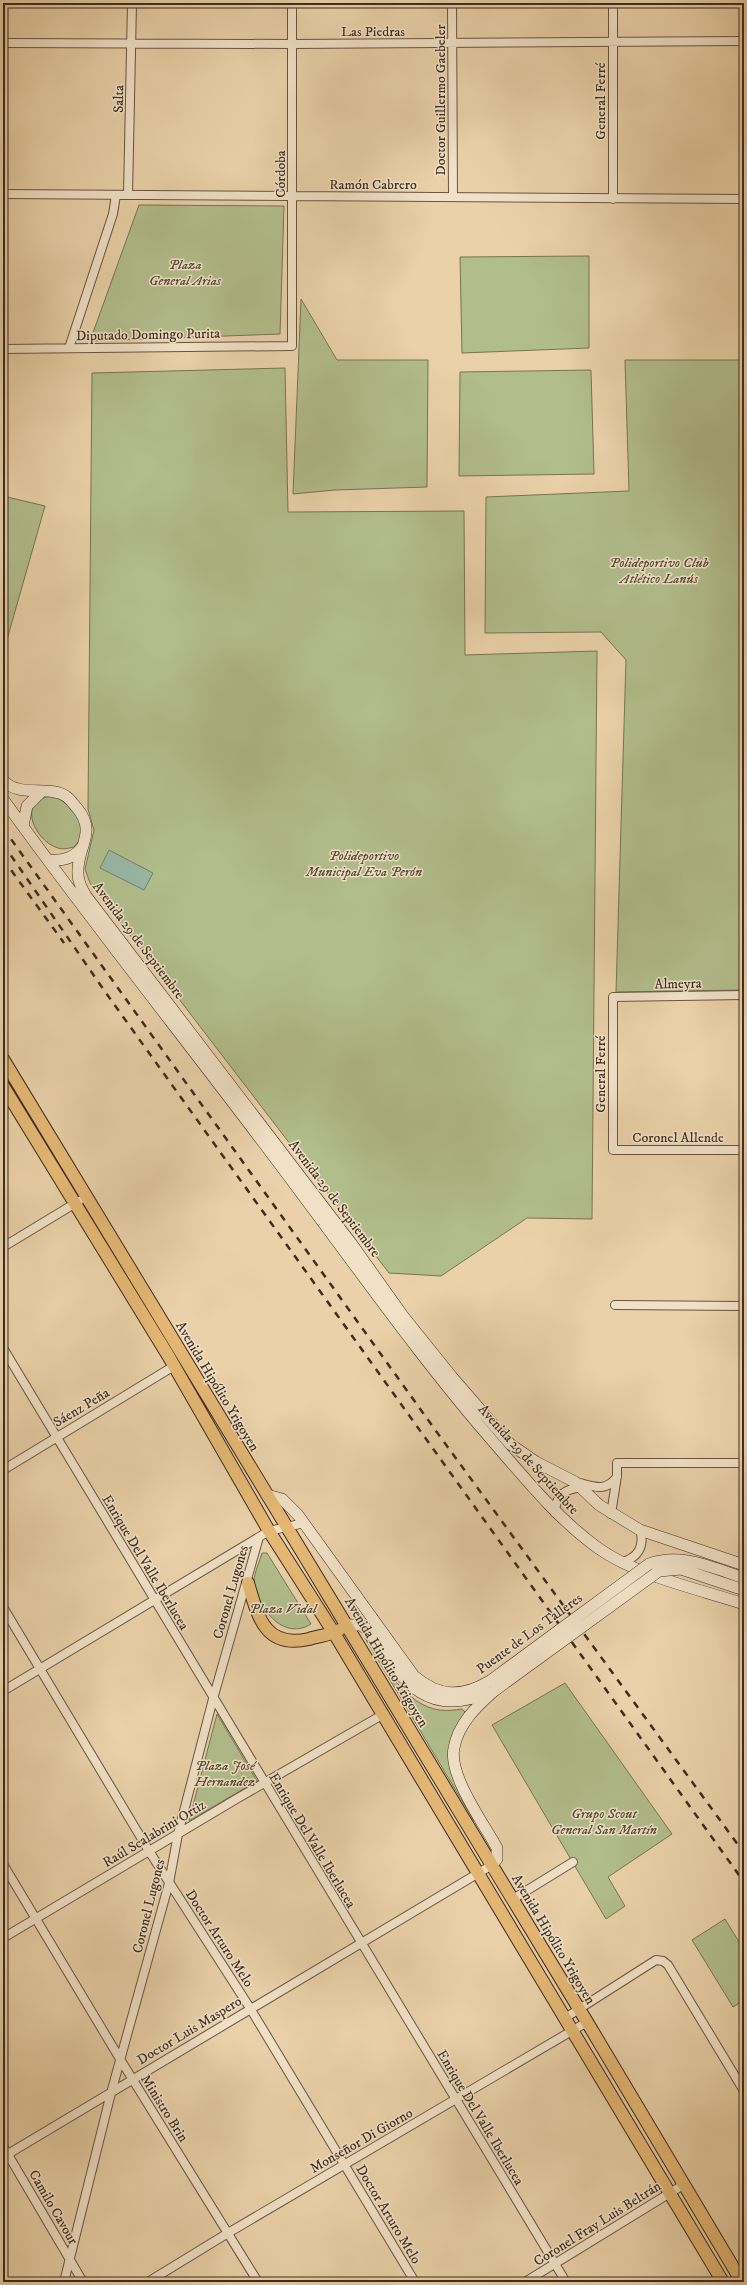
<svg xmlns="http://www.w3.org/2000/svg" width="747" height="2285" viewBox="0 0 747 2285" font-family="'IM FELL DW Pica',serif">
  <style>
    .green { fill: #b2bd8c; stroke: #787457 }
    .water { fill: #98b7a5; stroke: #747f71 }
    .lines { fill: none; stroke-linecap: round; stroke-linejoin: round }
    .street-casing { stroke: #695544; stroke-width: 10 }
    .secondary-casing { stroke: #3e2c22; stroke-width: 12 }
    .primary-casing { stroke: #3e2c22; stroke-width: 14 }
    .street { stroke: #f1e1c7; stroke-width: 8 }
    .secondary { stroke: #f1e1c7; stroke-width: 11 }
    .primary { stroke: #e5b874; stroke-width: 12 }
    .rail { stroke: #3e2c22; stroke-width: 2.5; stroke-dasharray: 7 7; stroke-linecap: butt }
    .secondary-bridge-casing { stroke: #3e2c22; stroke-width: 12; stroke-linecap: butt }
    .secondary-bridge { stroke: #f1e1c7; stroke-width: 11 }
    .labels { text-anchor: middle; stroke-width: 3; stroke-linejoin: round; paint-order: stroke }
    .street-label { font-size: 14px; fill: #3e2c22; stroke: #f1e1c7 }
    .park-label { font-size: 14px; font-style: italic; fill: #554937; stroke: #f1e1c7 }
  </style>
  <rect width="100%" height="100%" fill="#ead1a9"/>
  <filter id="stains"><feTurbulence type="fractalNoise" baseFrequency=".005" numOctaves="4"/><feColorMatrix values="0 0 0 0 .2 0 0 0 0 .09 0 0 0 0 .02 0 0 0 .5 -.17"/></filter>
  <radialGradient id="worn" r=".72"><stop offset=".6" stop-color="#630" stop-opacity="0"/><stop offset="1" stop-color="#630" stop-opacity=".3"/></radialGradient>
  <!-- green -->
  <path class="green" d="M139 205 284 206 280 334 90 341Z
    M589 256V348L462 353 460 257Z
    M301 299 337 360H428L427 487 335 490 293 494Z
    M625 360H744V990L616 992 626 660 601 632 485 633 486 497 629 491Z
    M285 368 288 512 464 511 465 655 597 651 592 1219 527 1218 441 1276 389 1273 90 883 85 869 94 830 88 809 92 373Z
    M591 370 594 474 459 476 460 372Z
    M3 496 45 506 6 643H3Z
    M54 796C68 802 74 813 83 825L81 838 74 847C69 848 63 850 58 848 34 841 15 798 54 796Z
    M262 1553H267L311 1624C282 1642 257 1606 254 1581 254 1573 260 1561 262 1553Z
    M365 1638C383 1664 406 1706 440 1710 447 1711 455 1710 462 1709L465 1712 451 1743 474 1821Z
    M565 1683 672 1834 608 1877 625 1906 606 1919 492 1725Z
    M217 1714 257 1781 189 1821Z
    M725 1919 744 1950V2000L733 2007 692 1940Z"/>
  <!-- water -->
  <path class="water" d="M109 850 153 873 144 890 100 868Z"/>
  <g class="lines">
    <defs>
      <path id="street" d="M452 3 453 197
        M3 43 292 44 744 41
        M3 194 744 199
        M128 195 132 3
        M613 199V3
        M69 348 113 214 116 195
        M3 349 292 346V3
        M744 995 613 997V1150H744
        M3 1247 79 1201
        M615 1305 744 1306
        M3 1348 566 2282
        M3 1470 174 1366
        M576 1482C593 1486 605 1493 617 1477
        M555 1513C555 1496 566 1487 583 1488
        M611 1514 617 1476V1463H744
        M622 1562C638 1558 645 1546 640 1530
        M3 1607 149 1851 250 2008 415 2282
        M3 1691 269 1531 304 1523
        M3 1864 120 2059 258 2282
        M513 1899 573 1862
        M3 1938 238 1798 382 1715
        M565 2018 656 1960 663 1961 668 1965 744 2091
        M3 2146 83 2282
        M3 2157 492 1865
        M64 2282 111 2093 169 1883 178 1834 213 1699 259 1537
        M148 2282 228 2233 587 2022
        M525 2282 683 2185"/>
      <path id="secondary" d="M3 780C19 799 50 784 67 797 71 800 74 805 77 808 97 832 78 846 78 870 77 880 81 888 86 896L351 1243 403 1316 452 1377 510 1444 536 1462 575 1482 599 1505 640 1530 744 1565
        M3 799C100 934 205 1063 304 1197 367 1281 427 1366 496 1445 528 1482 558 1519 598 1548 637 1576 699 1589 744 1604
        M23 826 27 806 41 792
        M49 860C64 861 74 858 83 846
        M267 1495 282 1499 298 1515 414 1676C439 1697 461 1698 490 1681
        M347 1625H361L368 1630C400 1676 423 1720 488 1693
        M492 1865 497 1859V1848C484 1824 448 1775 454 1748 458 1724 477 1706 494 1691"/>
      <path id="primary" d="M3 1059 590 2027 742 2282
        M3 1086 169 1357 269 1531 334 1633 723 2282
        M248 1583C258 1617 265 1649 309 1639 319 1636 330 1635 339 1630"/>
    </defs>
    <!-- street casing -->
    <use href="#street" class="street-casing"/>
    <!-- secondary casing -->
    <use href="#secondary" class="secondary-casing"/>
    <!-- primary casing -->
    <use href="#primary" class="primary-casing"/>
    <!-- street -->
    <use href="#street" class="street"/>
    <!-- secondary -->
    <use href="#secondary" class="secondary"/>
    <!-- primary -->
    <use href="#primary" class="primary"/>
    <!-- rail -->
    <path class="rail" d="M3 828 436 1431 744 1853
      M3 844 106 993 744 1882
      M3 859 64 943"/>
    <defs>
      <path id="secondary-bridge" d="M490 1681 649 1564C681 1552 713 1568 744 1578
        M494 1691 659 1571 681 1569 744 1590"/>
    </defs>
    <!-- secondary-bridge casing -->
    <use href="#secondary-bridge" class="secondary-bridge-casing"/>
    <!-- secondary-bridge -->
    <use href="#secondary-bridge" class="secondary-bridge"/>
  </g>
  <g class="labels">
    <!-- street labels -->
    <g class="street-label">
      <text x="373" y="36">Las Piedras</text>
      <text transform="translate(118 99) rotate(-89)" y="5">Salta</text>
      <text transform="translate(440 100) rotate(-90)" y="5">Doctor Guillermo Gaebeler</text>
      <text transform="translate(600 101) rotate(-90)" y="5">General Ferré</text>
      <text transform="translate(280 174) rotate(-90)" y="5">Córdoba</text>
      <text x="373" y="189">Ramón Cabrero</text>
      <text transform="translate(148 334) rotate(-1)" y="5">Diputado Domingo Purita</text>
      <text transform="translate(139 940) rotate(53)" y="5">Avenida 29 de Septiembre</text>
      <text transform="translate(678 983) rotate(-1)" y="5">Almeyra</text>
      <text transform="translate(600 1074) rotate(-90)" y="5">General Ferré</text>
      <text x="678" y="1142">Coronel Allende</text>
      <text transform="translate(335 1198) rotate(53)" y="5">Avenida 29 de Septiembre</text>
      <text transform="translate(218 1386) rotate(59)" y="5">Avenida Hipólito Yrigoyen</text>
      <text transform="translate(81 1407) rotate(-31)" y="5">Sáenz Peña</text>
      <text transform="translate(529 1459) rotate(48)" y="5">Avenida 29 de Septiembre</text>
      <text transform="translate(146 1562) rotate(59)" y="5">Enrique Del Valle Iberlucea</text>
      <text transform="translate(230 1592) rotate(-74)" y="5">Coronel Lugones</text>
      <text transform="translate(529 1633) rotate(-36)" y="5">Puente de Los Talleres</text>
      <text transform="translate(387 1662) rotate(59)" y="5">Avenida Hipólito Yrigoyen</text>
      <text transform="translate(154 1833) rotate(-31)" y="5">Raúl Scalabrini Ortiz</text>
      <text transform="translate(313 1840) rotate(59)" y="5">Enrique Del Valle Iberlucea</text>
      <text transform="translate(148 1906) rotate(-76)" y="5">Coronel Lugones</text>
      <text transform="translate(220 1938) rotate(57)" y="5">Doctor Arturo Melo</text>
      <text transform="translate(554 1939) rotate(59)" y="5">Avenida Hipólito Yrigoyen</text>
      <text transform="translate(189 2030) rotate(-31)" y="5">Doctor Luis Maspero</text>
      <text transform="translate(165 2108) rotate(58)" y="5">Ministro Brin</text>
      <text transform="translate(481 2117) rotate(59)" y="5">Enrique Del Valle Iberlucea</text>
      <text transform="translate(361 2140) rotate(-30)" y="5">Monseñor Di Giorno</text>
      <text transform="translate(54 2207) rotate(60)" y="5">Camilo Cavour</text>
      <text transform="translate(389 2214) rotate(59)" y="5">Doctor Arturo Melo</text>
      <text transform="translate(597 2223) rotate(-32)" y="5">Coronel Fray Luis Beltrán</text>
    </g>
    <!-- park labels -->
    <g class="park-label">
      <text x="185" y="269">Plaza<tspan x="185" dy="16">General Arias</tspan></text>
      <text x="659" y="567">Polideportivo Club<tspan x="659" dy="16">Atlético Lanús</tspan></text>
      <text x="364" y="860">Polideportivo<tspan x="364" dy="16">Municipal Eva Perón</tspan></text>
      <text x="283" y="1613">Plaza Vidal</text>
      <text x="225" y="1770">Plaza José<tspan x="225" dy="16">Hernandez</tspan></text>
      <text x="604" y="1818">Grupo Scout<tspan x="604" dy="16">General San Martín</tspan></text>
    </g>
  </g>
  <!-- margin -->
  <rect width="747" height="2285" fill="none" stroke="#ead1a9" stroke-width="16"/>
  <rect x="4" y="4" width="739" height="2277" fill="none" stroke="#3e2c22" stroke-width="2"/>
  <rect x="8" y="8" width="731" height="2269" fill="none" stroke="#3e2c22"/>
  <rect width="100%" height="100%" filter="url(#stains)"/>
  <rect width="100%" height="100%" fill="url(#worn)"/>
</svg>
